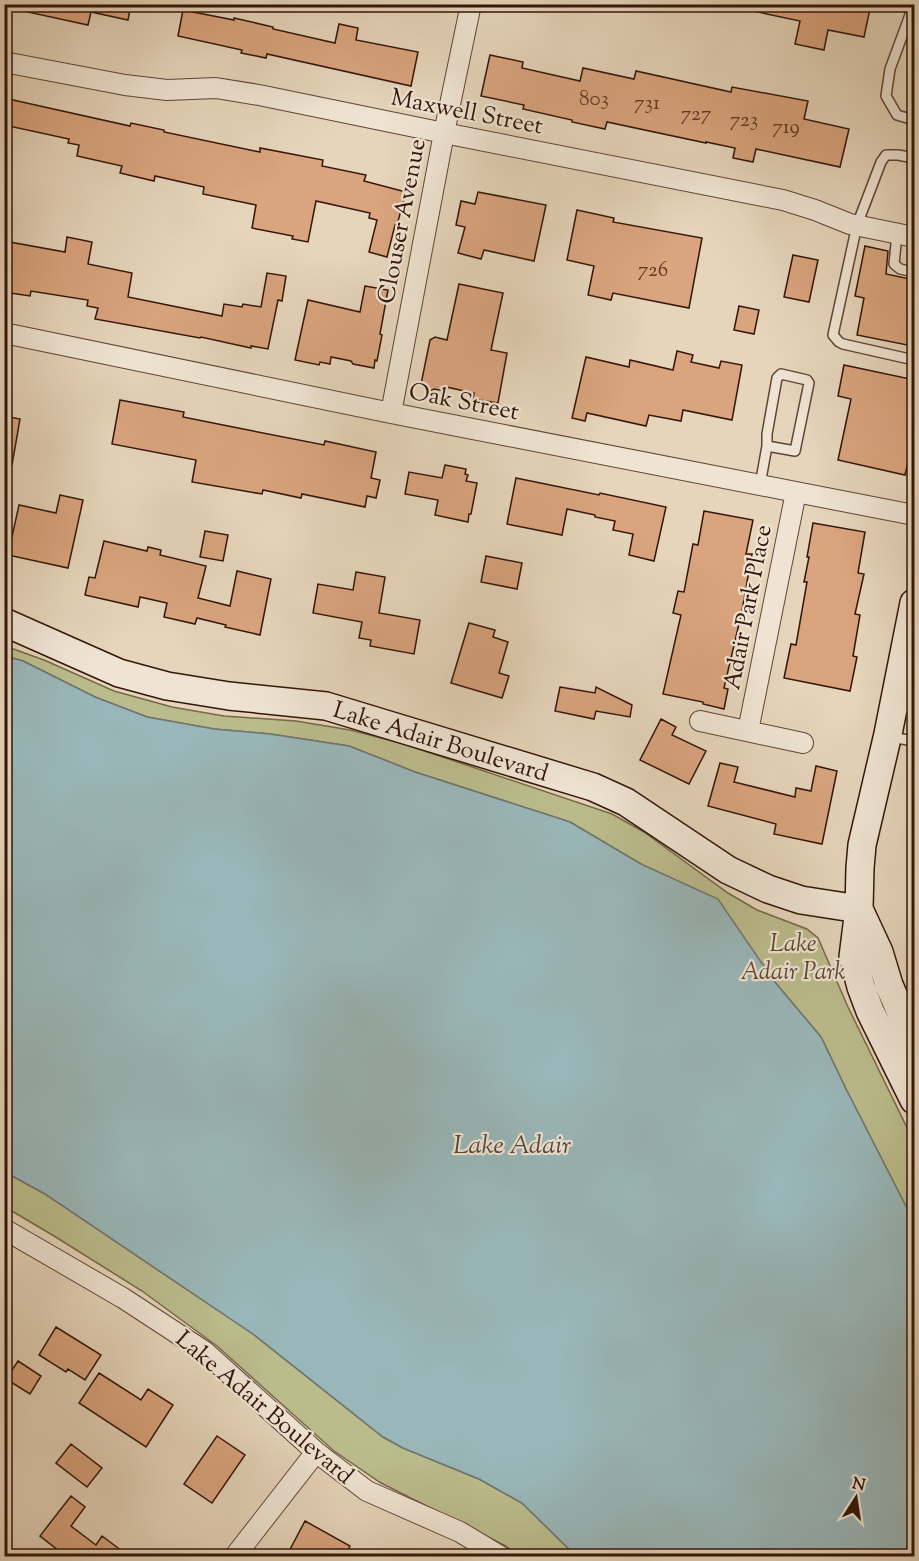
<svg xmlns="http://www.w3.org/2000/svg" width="919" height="1561" viewBox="0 0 919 1561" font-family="'Sorts Mill Goudy',serif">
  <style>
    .green { fill: #bbbc8c; stroke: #77684a; stroke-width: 1.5 }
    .water { fill: #99b7b9; stroke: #707673; stroke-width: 1.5 }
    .building { fill: #d9a47e; stroke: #331509; stroke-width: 1.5 }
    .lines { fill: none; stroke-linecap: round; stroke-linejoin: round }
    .lane-casing { stroke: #604536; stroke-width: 12 }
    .street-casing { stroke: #604536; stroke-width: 22 }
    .secondary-casing { stroke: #331509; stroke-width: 30 }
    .lane { stroke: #efe4d3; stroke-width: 9 }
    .street { stroke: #efe4d3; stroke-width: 20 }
    .secondary { stroke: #efe4d3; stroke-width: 27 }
    .labels { text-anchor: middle; stroke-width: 4.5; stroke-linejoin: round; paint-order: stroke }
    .number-label { font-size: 21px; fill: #5c3926 }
    .street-label { font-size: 24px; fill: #331509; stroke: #efe4d3 }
    .park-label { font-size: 24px; font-style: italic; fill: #5c4730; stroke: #efe4d3 }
    .water-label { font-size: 26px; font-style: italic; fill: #52463e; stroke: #efe4d3 }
  </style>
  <rect width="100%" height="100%" fill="#e6d5bb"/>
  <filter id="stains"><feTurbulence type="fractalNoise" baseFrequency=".00333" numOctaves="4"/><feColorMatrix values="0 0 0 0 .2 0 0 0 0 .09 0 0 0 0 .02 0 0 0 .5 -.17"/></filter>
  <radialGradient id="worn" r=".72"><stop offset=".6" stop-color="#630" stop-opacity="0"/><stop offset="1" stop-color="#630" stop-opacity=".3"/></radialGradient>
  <!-- green -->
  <path class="green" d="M5 646 44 660 114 691 172 707 224 716 296 721 350 730 401 743 612 814 644 832 728 893 757 910 807 929 818 938 848 1007 914 1142V1222L846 1089 821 1037 774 981 641 864 570 822 415 772 349 746 270 734 214 729 147 717 95 697 23 661 5 656Z
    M5 1172 45 1194 253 1334 383 1437 403 1448 479 1479 522 1503 576 1556H517L506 1546 381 1483 334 1451 217 1346 142 1291 54 1236 5 1207Z"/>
  <!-- water -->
  <path class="water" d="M4 656 23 661 95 697 147 717 214 729 270 734 349 746 415 772 570 822 641 864 718 899 774 981 821 1037 846 1089 914 1222V1556H576L522 1503 479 1479 403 1448 383 1437 253 1334 45 1194 5 1172Z"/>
  <!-- building -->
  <path class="building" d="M23 4H131L128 20 91 12 88 25 23 11Z
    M754 4H871L864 37 828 30 824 50 795 44 800 21 753 11Z
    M183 10 234 20V18L273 27V29L335 43 339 24 358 28 356 40 418 52 411 86 267 54 266 58 241 53 242 50 178 36Z
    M490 55 523 62 522 68 580 81 583 68 634 79 636 71 731 92 732 87 808 101 804 119 849 129 840 167 756 149 753 162 733 158 735 148 706 142V143L607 122 605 129 572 122V120L523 109 524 105 481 96Z
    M4 98 130 126 131 123 164 130V132L260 152V148L323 160 322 166 366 175 364 181 406 192 397 225H395L387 257 369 252 377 220 369 218 370 213 316 201 308 242 292 239 293 236 252 228 256 205 203 194 204 187 155 176 154 181 120 173 122 166 77 156 79 145 68 143 69 139 4 125Z
    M478 192 546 205 534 261 484 250 481 259 458 253 465 227 456 225 461 201 475 204Z
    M577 210 614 218 613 222 702 238 689 308 613 293 611 300 588 295 594 266 567 260Z
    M67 237 92 242 88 264 132 273 128 297 222 316 224 304 242 307 243 304 261 307 267 273 286 276 282 301 278 300 268 349 251 346V348L201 337 200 338 95 319 98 308 87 306 88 300 31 291 30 296 4 292V241L65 252Z
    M865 246 888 251 886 274 915 280V335L912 346 857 335 864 298 855 296Z
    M793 255 818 260 809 302 784 297Z
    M459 284 503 293 491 350 507 353 498 403 473 399 474 393 446 387 445 391 434 389 428 393 421 384 430 340 435 337 447 340Z
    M365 286 388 290 380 334 382 335 377 361 375 360 374 368 353 364 351 361 331 357 330 364 320 362 319 365 295 360 308 300 360 312Z
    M739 306 759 310 754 334 734 330Z
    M677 351 693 355 691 362 719 368 721 361 742 365 732 420 683 410 681 421 649 415 646 426 587 413 585 421 572 418 586 357 629 367 630 360 673 370Z
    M844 365 915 380V433L905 475 838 460 851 399 838 396Z
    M120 400 184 412 183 417 228 426 324 445 325 441 376 452 371 478 380 480 376 498 367 496 365 507 302 494 301 498 263 490 262 494 192 482 196 460 112 444Z
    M4 416 20 419 12 465 4 464Z
    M445 465 466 469 465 474 468 475 466 481 477 483 471 514H469L468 522 435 515 438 500 405 494 409 472 442 478Z
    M516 478 599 495 600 493 666 507 654 561 629 555 633 534 613 530 615 521 595 517V515L567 509 562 535 507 524Z
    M60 495 83 500 68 568 8 555 19 505 56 513Z
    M704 511 753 520 746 554H752L742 611 724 688 728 689 724 709 703 704V702L663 694 681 615 673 613 678 591 684 592 693 544 698 545Z
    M813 523 865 532 858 573 864 574 855 614 860 615 853 656 857 657 850 691 784 678 791 644 796 645 807 582H804L809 557H807Z
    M205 531 228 535 223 561 200 557Z
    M104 541 147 551 148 547 161 550 160 555 206 566 198 598 230 606 237 571 271 579 260 635 225 627 226 625 197 618 195 624 164 617 167 603 140 597 138 607 85 595 89 577 95 578Z
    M486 556 522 563 517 589 481 582Z
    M356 572 385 577 379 613 420 620 414 654 370 646 371 640 359 638 362 622 313 613 318 584 353 590Z
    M469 623 495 630 493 637 508 642 499 673 509 676 502 698 451 683Z
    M560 687 595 693 596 687 632 705 630 717 596 711 594 719 555 711Z
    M661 719 676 727 672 735 706 751 689 784 640 760Z
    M720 763 738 767 734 782 795 797 796 788 811 791 816 766 837 771 822 844 774 834 776 824 708 806Z
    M56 1327 101 1355 85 1380 68 1369 66 1372 39 1355Z
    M18 1361 41 1376 30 1394 6 1379Z
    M99 1373 141 1400 148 1389 173 1405 146 1447 79 1403Z
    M217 1436 245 1455 212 1503 184 1484Z
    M71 1444 102 1468 87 1487 56 1463Z
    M71 1496 85 1507 71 1526 96 1545 102 1536 130 1557H67L40 1536Z
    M305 1521 350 1546 345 1557H286Z"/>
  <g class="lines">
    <defs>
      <path id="lane" d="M914 4 890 69 886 96 897 115 914 120
        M914 158 898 155H886L881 162 857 225 833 335 839 342 843 344 914 360
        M897 234 894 264 900 269 914 272
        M760 485 767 446V434L777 378 781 374 807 380 809 383 795 451 767 446
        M896 705 914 709
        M890 737 914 741"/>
      <path id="street" d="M4 62 125 85 167 90 216 88 259 95 444 133 783 200 815 210 850 224 914 237
        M4 333 391 413 914 515
        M391 413 444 133 471 4
        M700 721 803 743
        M748 731 796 492
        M4 1229 123 1298 204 1351 316 1452 367 1491 460 1532 500 1556
        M235 1556 316 1452"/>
      <path id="secondary" d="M914 603 888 734 862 845 860 868 859 909 853 957 861 987 870 1011 914 1100
        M4 622 119 673 167 686 229 696 326 706 593 787 626 802 728 870 768 889 801 900 859 909
        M859 909 879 952 889 985 914 1043"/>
    </defs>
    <!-- lane casing -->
    <use href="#lane" class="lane-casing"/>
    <!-- street casing -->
    <use href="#street" class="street-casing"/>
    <!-- secondary casing -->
    <use href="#secondary" class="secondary-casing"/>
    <!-- lane -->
    <use href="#lane" class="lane"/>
    <!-- street -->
    <use href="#street" class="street"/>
    <!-- secondary -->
    <use href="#secondary" class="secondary"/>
  </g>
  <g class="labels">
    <!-- number labels -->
    <g class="number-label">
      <text x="594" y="105">803</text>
      <text x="647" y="109">731</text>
      <text x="696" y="120">727</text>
      <text x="744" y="126">723</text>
      <text x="786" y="133">719</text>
      <text x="653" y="276">726</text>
    </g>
    <!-- street labels -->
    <g class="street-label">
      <text transform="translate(467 111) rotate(11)" y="8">Maxwell Street</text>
      <text transform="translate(401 221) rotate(-79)" y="8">Clouser Avenue</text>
      <text transform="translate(464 401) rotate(11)" y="8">Oak Street</text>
      <text transform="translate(747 607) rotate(-79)" y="8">Adair Park Place</text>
      <text transform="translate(441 741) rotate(17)" y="8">Lake Adair Boulevard</text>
      <text transform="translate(265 1407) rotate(40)" y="8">Lake Adair Boulevard</text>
    </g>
    <!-- park labels -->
    <g class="park-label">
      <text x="793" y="951">Lake<tspan x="793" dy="28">Adair Park</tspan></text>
    </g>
    <!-- water labels -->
    <g class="water-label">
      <text x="512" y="1153">Lake Adair</text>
    </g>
  </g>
  <!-- margin -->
  <rect width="919" height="1561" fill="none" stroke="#e6d5bb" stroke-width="24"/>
  <rect x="6" y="6" width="907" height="1549" fill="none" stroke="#331509" stroke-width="3"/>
  <rect x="12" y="12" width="895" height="1537" fill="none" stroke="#331509" stroke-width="1.5"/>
  <!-- north arrow -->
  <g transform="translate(856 1498) rotate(12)" stroke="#efe4d3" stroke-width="4.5" paint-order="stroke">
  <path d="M0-4.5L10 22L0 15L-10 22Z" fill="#331509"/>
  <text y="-9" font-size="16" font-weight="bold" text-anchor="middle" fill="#331509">N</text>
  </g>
  <rect width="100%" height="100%" filter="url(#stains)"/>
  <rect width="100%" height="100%" fill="url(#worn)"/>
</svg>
